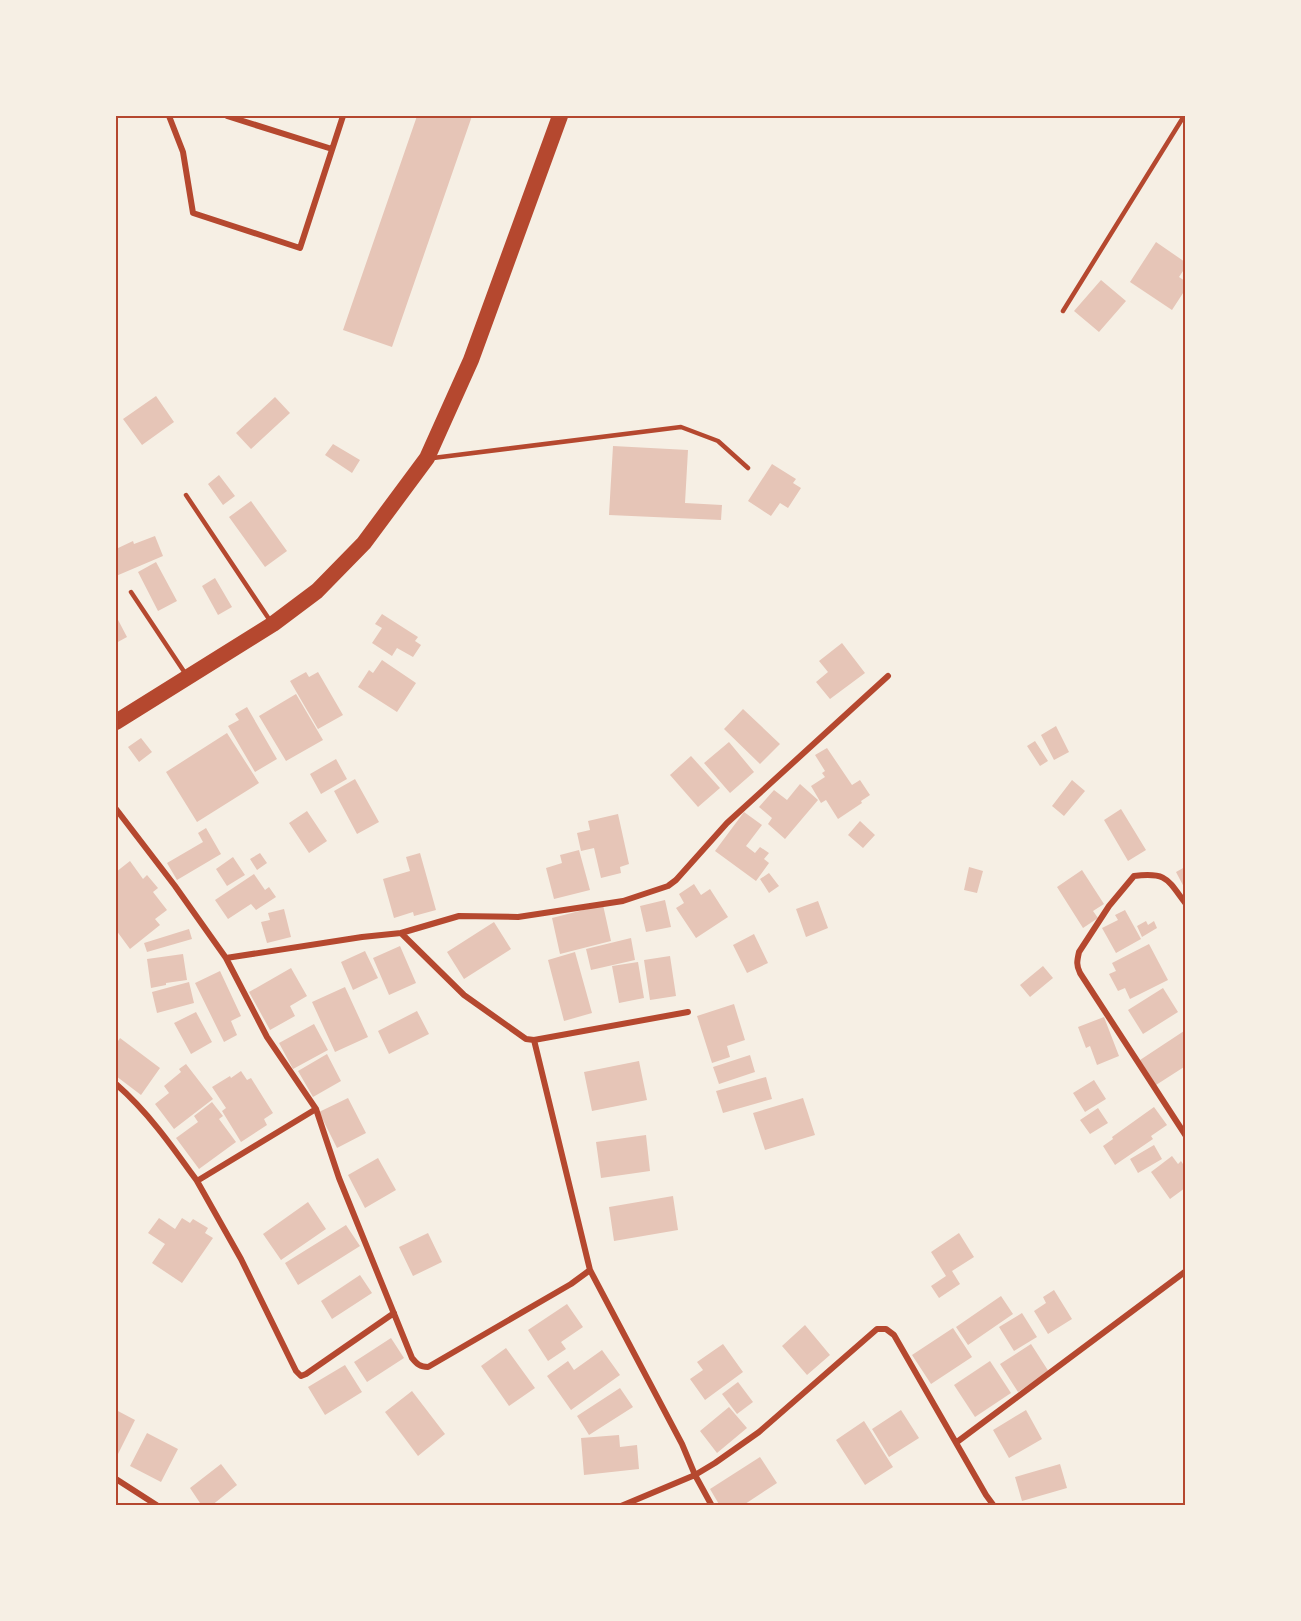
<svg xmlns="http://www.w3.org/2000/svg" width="1301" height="1621" viewBox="0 0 1301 1621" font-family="'Sofia Sans Condensed',sans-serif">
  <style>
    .building { fill: #e6c5b7 }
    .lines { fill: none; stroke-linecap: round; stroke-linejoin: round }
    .service { stroke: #b5482f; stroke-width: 4.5 }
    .minor { stroke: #b5482f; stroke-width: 6 }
    .trunk { stroke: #b5482f; stroke-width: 16 }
    .neatline { fill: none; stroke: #b5482f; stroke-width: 2 }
  </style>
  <rect width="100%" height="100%" fill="#f6efe4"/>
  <!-- building -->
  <path class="building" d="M417 116H472L392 347 343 330Z
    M1156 242 1185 262V268L1179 277 1185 281V290L1172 310 1130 282Z
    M1101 280 1126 301 1099 332 1074 311Z
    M156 396 174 422 142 445 123 419Z
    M275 397 290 413 251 449 236 433Z
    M333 444 360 460 352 473 325 455Z
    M613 446 688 450 685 503 722 505 721 520 609 515Z
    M772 464 796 479 793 483 801 488 788 508 780 503 771 516 748 501Z
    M219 475 235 496 223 505 208 484Z
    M251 501 287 551 265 567 229 517Z
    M155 536 163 556 116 576V549L133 541 134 544Z
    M156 562 177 601 158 611 138 572Z
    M215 578 232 607 218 615 202 586Z
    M382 614 418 637 415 641 421 645 413 657 397 648 392 656 372 643 382 628 375 624Z
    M116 616 127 637 116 643Z
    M842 643 865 673 830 699 816 682 828 672 819 661Z
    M382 660 416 683 397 712 358 687 369 670 373 673Z
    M306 672 309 677 318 672 343 715 318 729 290 681Z
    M296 694 323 740 286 761 259 716Z
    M247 707 277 759 255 772 228 726 239 720 235 714Z
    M743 709 780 744 760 764 724 729Z
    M1056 726 1069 752 1054 760 1041 735Z
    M227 733 259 783 197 822 166 772Z
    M141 738 152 752 139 762 128 747Z
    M1035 741 1048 761 1040 766 1027 746Z
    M729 742 754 772 730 793 704 763Z
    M827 748 852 785 860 780 870 795 861 801 862 803 838 819 826 800 821 803 811 786 825 777 822 773 825 771 815 755Z
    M691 756 720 788 698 807 670 775Z
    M336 759 347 779 321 794 310 774Z
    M355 779 379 822 357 834 334 791Z
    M1072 780 1085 791 1064 816 1052 806Z
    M800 784 818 800 785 839 768 824 772 818 759 807 774 790 787 800Z
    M1121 809 1146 850 1128 861 1104 820Z
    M307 811 327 841 309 853 289 823Z
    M744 812 762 825 746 846 755 853 760 847 769 853 764 859 769 863 756 881 715 851Z
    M618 814 629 864 620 867 621 873 601 878 594 848 581 851 577 833 590 830 588 821Z
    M860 821 875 835 863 848 848 835Z
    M206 828 221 854 177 880 167 863 203 842 198 833Z
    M579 850 590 890 554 899 546 868 562 863 560 855Z
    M260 853 267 863 257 870 250 859Z
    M420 853 436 910 414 916 413 912 394 918 383 879 410 871 406 857Z
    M233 857 245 875 227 886 216 869Z
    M130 861 143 879 147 875 158 888 153 892 167 910 155 919 160 925 130 949 116 930V872Z
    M969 867 983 871 977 893 964 890Z
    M1185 867V889L1176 872Z
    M1082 870 1104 904 1093 911 1098 918 1083 928 1057 887Z
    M769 873 779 886 769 893 760 879Z
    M254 874 265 890 269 887 276 897 256 910 251 904 228 919 215 900Z
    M694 884 701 895 710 889 728 917 696 938 676 908 684 903 679 894Z
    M665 900 671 927 646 932 640 906Z
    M818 901 828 928 806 937 796 909Z
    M603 905 611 941 560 954 552 918Z
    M284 909 291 937 267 943 261 922 270 920 268 913Z
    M1125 910 1141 939 1116 953 1102 928 1118 920 1115 915Z
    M1146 921 1148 925 1154 921 1157 928 1142 937 1137 926Z
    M494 922 511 949 464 979 447 952Z
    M189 929 192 939 147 952 144 943Z
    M754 934 768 963 747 973 733 945Z
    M631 938 635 960 591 970 586 949Z
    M1149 944 1168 980 1130 999 1125 988 1118 991 1109 974 1116 971 1112 963Z
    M400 946 416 983 389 995 373 958Z
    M365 951 378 978 353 990 341 962Z
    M575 952 592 1013 564 1021 548 960Z
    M183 954 187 980 166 983V985L151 988 147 959Z
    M670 956 676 996 650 1000 644 960Z
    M638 962 644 998 619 1003 612 966Z
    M1043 966 1053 978 1030 997 1020 985Z
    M291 968 307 996 290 1006 295 1016 270 1030 249 992Z
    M220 971 241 1016 231 1021 237 1035 224 1042 195 983Z
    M189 982 194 1003 157 1013 152 992Z
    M345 987 368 1037 335 1052 312 1002Z
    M1163 988 1178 1012 1143 1034 1128 1010Z
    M734 1004 745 1040 727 1046 730 1057 712 1063 697 1016Z
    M417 1011 429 1034 389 1054 378 1031Z
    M196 1012 212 1042 191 1054 174 1023Z
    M1104 1017 1119 1056 1097 1065 1090 1046 1086 1048 1078 1027Z
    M314 1024 328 1050 293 1069 279 1043Z
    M1184 1031 1185 1070 1184 1067 1156 1085 1140 1060Z
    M120 1038 160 1068 141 1095 116 1076V1044Z
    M327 1054 341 1081 313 1097 298 1071Z
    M750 1055 755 1072 719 1084 713 1067Z
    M639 1061 647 1100 592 1111 584 1072Z
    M186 1064 213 1099 174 1129 155 1104 169 1093 164 1086 181 1072 179 1069Z
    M241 1071 247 1080 251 1078 273 1113 264 1119 267 1125 241 1142 222 1111 226 1108 212 1087 230 1076 231 1078Z
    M766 1077 772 1099 723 1113 716 1091Z
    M1094 1080 1106 1099 1085 1112 1073 1093Z
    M348 1098 366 1133 337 1148 319 1112Z
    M803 1098 815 1135 765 1150 753 1113Z
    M212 1102 223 1116 219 1119 236 1142 199 1169 176 1138 198 1122 194 1116Z
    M1154 1107 1167 1125 1151 1136 1153 1139 1115 1165 1103 1146 1113 1139 1112 1137Z
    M1098 1108 1108 1123 1090 1134 1080 1120Z
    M646 1135 650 1171 601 1178 596 1142Z
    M1154 1145 1162 1159 1138 1173 1130 1159Z
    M1172 1156 1178 1164 1181 1161 1185 1167V1188L1170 1199 1151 1172Z
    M378 1158 396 1190 365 1208 348 1175Z
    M673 1196 678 1230 614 1241 609 1207Z
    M308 1202 326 1229 281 1260 263 1234Z
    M159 1218 175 1229 182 1218 190 1223 193 1219 208 1228 205 1233 213 1238 182 1283 152 1263 165 1244 148 1233Z
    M346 1225 360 1246 298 1285 285 1263Z
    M428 1233 442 1262 413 1276 399 1247Z
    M959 1233 974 1257 952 1271 960 1284 939 1298 931 1286 946 1276 931 1252Z
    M360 1275 372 1293 332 1319 321 1301Z
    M1054 1290 1072 1319 1048 1334 1034 1311 1046 1303 1043 1297Z
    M1001 1296 1013 1314 968 1345 956 1327Z
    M567 1304 583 1327 561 1342 566 1349 548 1361 528 1330Z
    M1022 1313 1037 1337 1014 1351 999 1327Z
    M805 1325 830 1355 807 1375 782 1346Z
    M953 1328 972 1357 931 1384 912 1355Z
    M391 1338 404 1358 367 1382 354 1362Z
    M723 1344 743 1372 705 1400 690 1379 703 1370 697 1362Z
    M1031 1344 1049 1372 1018 1392 1000 1364Z
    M506 1348 535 1388 509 1406 481 1366Z
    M602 1350 620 1375 571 1410 547 1376 568 1361 574 1370Z
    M990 1361 1011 1393 975 1417 954 1385Z
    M345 1365 362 1392 325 1415 308 1387Z
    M738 1382 753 1402 737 1414 722 1394Z
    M620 1388 633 1407 589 1435 577 1416Z
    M412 1391 445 1434 418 1456 385 1412Z
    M729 1407 747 1428 717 1453 700 1431Z
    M116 1410 135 1420 116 1458Z
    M901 1410 919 1438 889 1457 872 1429Z
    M1026 1410 1042 1439 1009 1458 993 1430Z
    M864 1421 893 1467 865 1485 836 1440Z
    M147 1433 178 1449 161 1482 130 1466Z
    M619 1435 620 1447 637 1445 639 1469 584 1475 581 1438Z
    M760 1457 777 1483 742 1506H720L710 1489Z
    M221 1464 237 1485 211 1506H202L190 1488Z
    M1060 1464 1067 1488 1022 1501 1015 1477Z"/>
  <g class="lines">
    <!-- service -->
    <path class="service" d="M1063 311 1184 116
      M433 458 681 427 718 441 748 468
      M186 495 271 622
      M131 592 185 673"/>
    <!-- minor -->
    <path class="minor" d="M169 116 183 152 193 213 300 248 343 116
      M227 116 332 149
      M116 809 175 886 226 958 362 937 401 933 464 995 526 1039 534 1040 688 1012
      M1186 904C1167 879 1167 872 1134 876L1109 906 1079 952C1077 961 1076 965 1080 973L1186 1136
      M401 933 459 916 518 917 623 901 668 886 676 880 727 823 888 676
      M226 958 267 1037 316 1109 339 1178 412 1358C417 1364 420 1367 428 1367L571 1284 590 1270
      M534 1040 590 1270 682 1444 695 1475 712 1506
      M116 1084C148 1112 172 1146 197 1181L316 1109
      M197 1181 241 1259 296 1371 301 1376 306 1374 394 1313
      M957 1442 1186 1271
      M116 1479 158 1506
      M621 1506 695 1475 715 1463 759 1432 877 1329H886L894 1335 986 1495 994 1506"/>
    <!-- trunk -->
    <path class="trunk" d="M116 722 273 624 317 591 364 543 427 458 471 360 560 116"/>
  </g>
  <!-- border -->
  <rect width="1301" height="1621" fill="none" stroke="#f6efe4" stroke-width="234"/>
  <rect x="117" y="117" width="1067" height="1387" class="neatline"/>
</svg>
